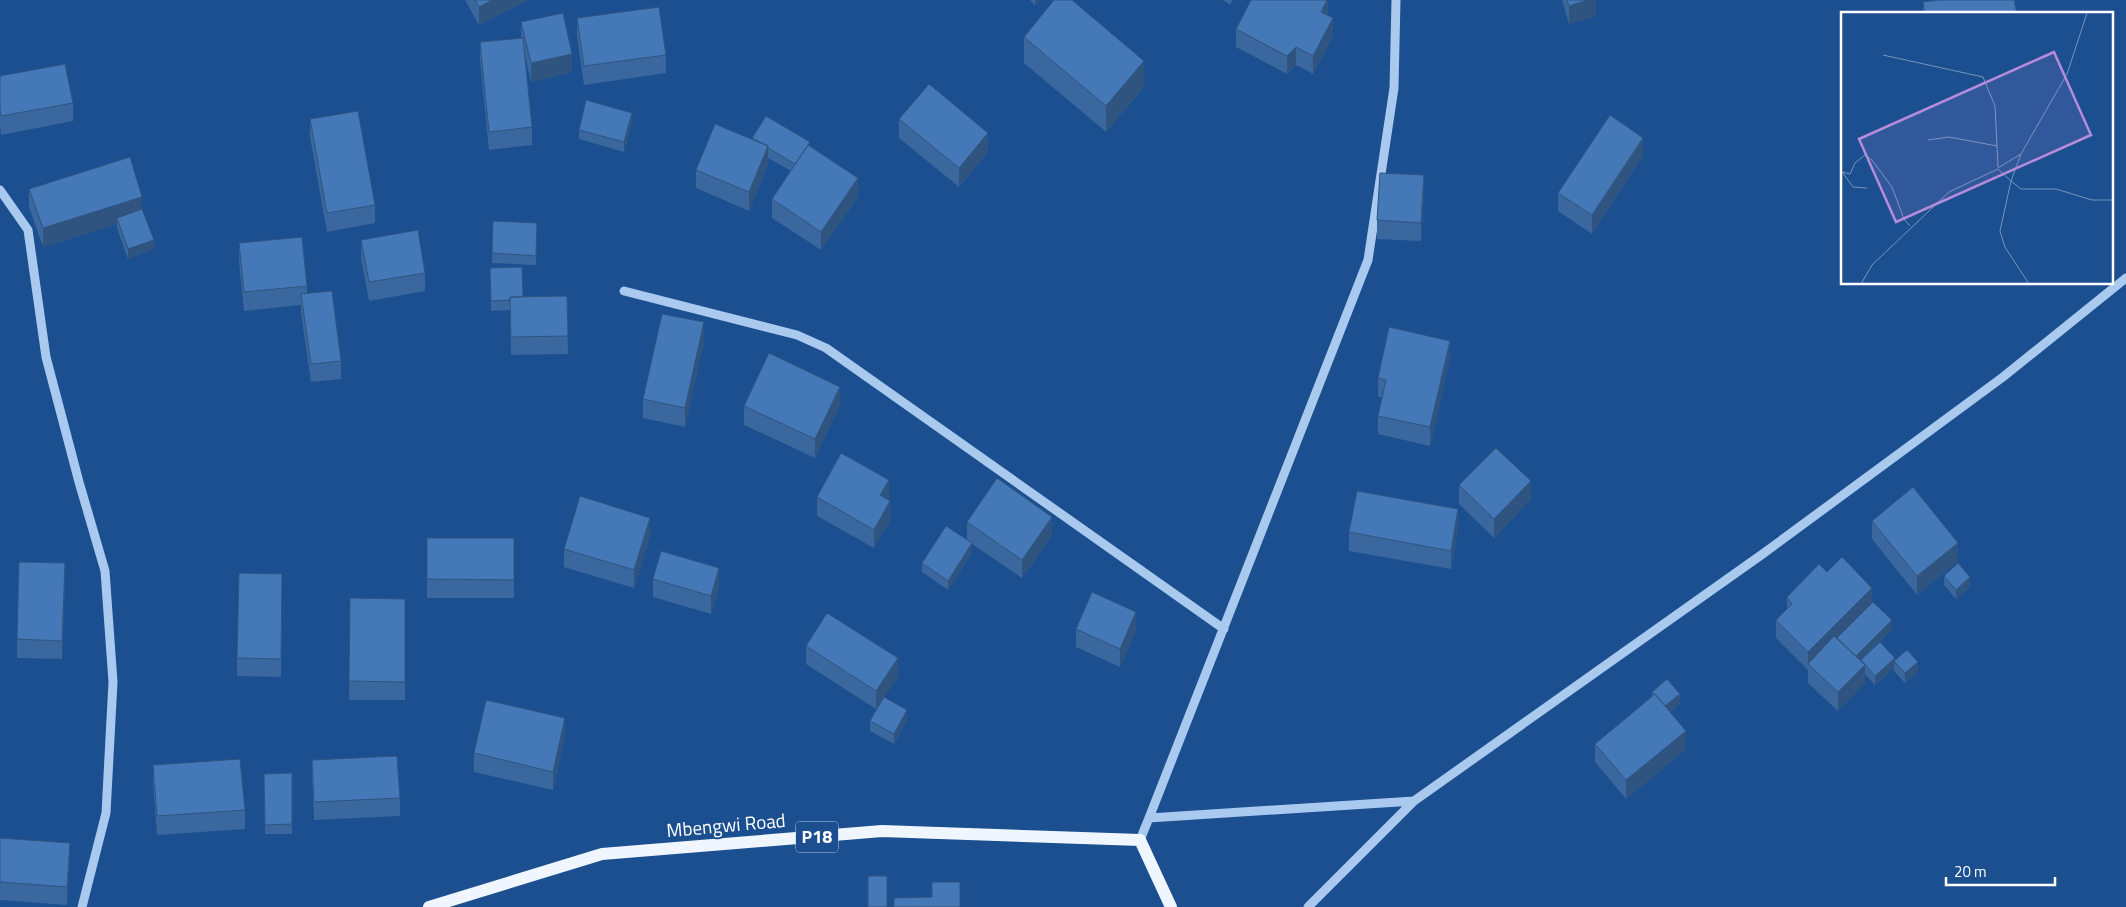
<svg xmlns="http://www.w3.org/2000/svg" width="2126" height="907" viewBox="0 0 2126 907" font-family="'Titillium Web',sans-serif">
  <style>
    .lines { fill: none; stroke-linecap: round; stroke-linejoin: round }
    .minor { stroke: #a9c9ee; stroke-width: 9 }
    .major { stroke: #f0f6ff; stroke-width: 12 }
    .wall { fill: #3a679d }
    .shaded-wall { fill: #305480 }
    .building { fill: #4478b7; stroke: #305480 }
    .labels { text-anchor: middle; stroke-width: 4; stroke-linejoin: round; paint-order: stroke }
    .shield { fill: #1b4f8f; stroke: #bbcadd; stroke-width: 1 }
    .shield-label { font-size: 18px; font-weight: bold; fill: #fff }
    .street-label { font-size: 19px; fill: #fff; stroke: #1b4f8f }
    .inset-road { fill: none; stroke: #7695bc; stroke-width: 1 }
    .view { fill: #b68bdc; fill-opacity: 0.15; stroke: #b68bdc; stroke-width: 2.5 }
    .inset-edge { fill: none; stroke: #fff; stroke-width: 2.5 }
  </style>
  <rect width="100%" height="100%" fill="#1b4f8f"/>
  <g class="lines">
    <!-- minor -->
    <path class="minor" d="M0 190 28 230 46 357 79 482 105 571 113 682 106 813 82 907
      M624 291 797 335 826 348 1224 629
      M1149 818 1368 260 1394 88 1396 0
      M1140 840 1149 818 1414 801
      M1308 907 1414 801 1764 553 2003 377 2126 278"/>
    <!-- major -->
    <path class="major" d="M429 907 602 854 882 831 1140 840 1171 907"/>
  </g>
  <!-- wall -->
  <path class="wall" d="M465 0H528L479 25Z
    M1030 0H1040L1035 5Z
    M1223 0H1233L1230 5Z
    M1328 0V16L1333 36 1313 74 1296 65 1287 74 1236 47V29Z
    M1562 0H1596V16L1569 24Z
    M1923 2 2017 14H1923Z
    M577 18 666 55V73L584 85 577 36Z
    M521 22 572 72 531 82 524 51 532 127V145L489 150 480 60V42L521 38Z
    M1024 37 1144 87 1106 132 1024 63Z
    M0 76 73 103V121L1 135 0 127Z
    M310 119 375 205V223L327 232 310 137Z
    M899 119 988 152 959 187 899 138Z
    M632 122 624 152 579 139V130Z
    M752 139 810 146 858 197 821 250 772 218V199L791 171 768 158V165L749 211 696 188V170Z
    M1643 156 1592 234 1558 211V193Z
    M29 189 142 209 154 249 128 259 117 228V224L43 247 29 207Z
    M1424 194 1421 241 1377 239V220Z
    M537 232 536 265 492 263V253Z
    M361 240 425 273V291L369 301 361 259Z
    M239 243 307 286V294L341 361V379L311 382 301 313V305L244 311 239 262Z
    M490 278 523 297 567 296 568 354 511 355 510 310 491 311Z
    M704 341 685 427 643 418V399Z
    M1450 359 1430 446 1378 434V416L1382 397H1378V378Z
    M840 405 815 458 744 425V406Z
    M1459 485 1531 499 1494 538 1459 504Z
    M817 497 889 499 888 500 890 520 874 548 817 516Z
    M1872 521 1958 561 1917 595 1872 539Z
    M967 522 1052 536 1022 578 972 544V553L948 590 922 572V563L967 540Z
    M1458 528 1451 569 1349 551V532Z
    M650 536 634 588 564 567V549Z
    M427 538H514V598H427Z
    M1827 572 1872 603 1892 629 1872 649 1918 672 1905 683 1894 671V668L1875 685 1865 674V683L1838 711 1808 683V670L1776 638V620L1787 609V597Z
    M1944 576 1970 587 1956 599 1944 585Z
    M653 579 719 587 711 614 653 597Z
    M65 582 62 659 17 658V639Z
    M282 592 281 677 237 676V658Z
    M350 598 405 599V700H349Z
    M1076 629 1136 631 1120 667 1076 647Z
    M806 646 898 677 884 697 907 720 894 744 870 731V721L876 709 806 664Z
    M1652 692 1680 703 1670 712 1686 749 1626 799 1595 762V744L1652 697Z
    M565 736 553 790 474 772V753Z
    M312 760 400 798V816L314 820 312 778Z
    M153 765 245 810V829L157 835 153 783Z
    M292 773V834H265L264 774Z
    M0 838 70 861 67 905 0 900Z"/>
  <!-- shaded-wall -->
  <path class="shaded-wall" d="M492 0H528L479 25V7Z
    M1035 0H1040L1035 5Z
    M1327 0H1328V16L1321 12Z
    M1588 0H1596V16L1569 24V6Z
    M1333 18V36L1313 74V56Z
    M1296 47V65L1287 74V56Z
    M572 54V72L531 82V63Z
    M1144 61V87L1106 132V106Z
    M632 113V122L624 152V142Z
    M988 133V152L959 187V168Z
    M1643 138V156L1592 234V215Z
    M768 146V165L749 211V192Z
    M1424 175V194L1421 241V223Z
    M858 178V197L821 250V232Z
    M142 197V216L117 218V224L43 247V228Z
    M154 240V249L128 259V249Z
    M704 322V341L685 427V408Z
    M1450 341V359L1430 446V427Z
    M840 387V405L815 458V439Z
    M889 480V499L880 514V495Z
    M1531 481V499L1494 538V519Z
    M890 501V520L874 548V530Z
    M1458 509V528L1451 569V551Z
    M1052 517V536L1022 578V560Z
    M650 518V536L634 588V570Z
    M972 543V553L948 590V581Z
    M1958 543V561L1917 595V576Z
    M65 563V582L62 659V641Z
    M719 568V587L711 614V596Z
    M1970 577V587L1956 599V590Z
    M1872 588V606L1808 665V652Z
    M1136 612V631L1120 667V649Z
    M1892 620V629L1852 669V659Z
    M898 658V677L876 709V691Z
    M1895 658 1894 668 1875 685V676Z
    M1918 662V672L1905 683V673Z
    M1865 665V683L1838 711V692Z
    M1680 694V703L1664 716V706Z
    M907 710V720L894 744V734Z
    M565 718V736L553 790V772Z
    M1686 731V749L1626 799V780Z
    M70 843V861L67 905V887Z"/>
  <!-- building -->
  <path class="building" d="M475 0H492L479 7Z
    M1054 0H1072L1144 61 1106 106 1024 37Z
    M1251 0H1327L1321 12 1333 18 1313 56 1296 47 1287 56 1236 29Z
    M1567 0H1588L1569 6Z
    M1938 0H2014L2017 14H1925L1923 2Z
    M659 7 666 55 584 66 577 18Z
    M563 13 572 54 531 63 521 22Z
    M523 38 532 127 489 132 480 42Z
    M65 64 73 103 1 116 0 109V76Z
    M929 84 988 133 959 168 899 119Z
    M586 100 632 113 624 142 579 130Z
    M358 111 375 205 327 213 310 119Z
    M1610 115 1643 138 1592 215 1558 193Z
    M766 116 810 142 795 164 768 148V146L752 138Z
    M715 124 768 146 749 192 696 170Z
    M808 145 858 178 821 232 772 199Z
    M130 157 142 197 43 228 29 189Z
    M1380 173 1424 175 1421 223 1377 220Z
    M142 209 154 240 128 249 117 218Z
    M493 221 537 223 536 256 492 253Z
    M418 230 425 273 369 282 361 240Z
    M302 237 307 286 244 292 239 243Z
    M522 267 523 297H510V300L491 301 490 268Z
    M332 291 341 361 311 364 301 294Z
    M567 296 568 336 511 337 510 297Z
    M662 314 704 322 685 408 643 399Z
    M1389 327 1450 341 1430 427 1378 416 1386 380 1378 378Z
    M769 353 840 387 815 439 744 406Z
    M1496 448 1531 481 1494 519 1459 485Z
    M841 453 889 480 880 495 890 501 874 530 817 497Z
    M997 478 1052 517 1022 560 967 522Z
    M1913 487 1958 543 1917 576 1872 521Z
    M1357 491 1458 509 1451 551 1349 532Z
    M580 496 650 518 634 570 564 549Z
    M946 526 972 543 948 581 922 563Z
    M427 538H514V580L427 579Z
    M661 551 719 568 711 596 653 579Z
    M1842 557 1872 588 1808 652 1776 620 1792 604 1787 597 1819 564 1827 572Z
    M19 562 65 563 62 641 17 639Z
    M1958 563 1970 577 1956 590 1944 576Z
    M239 573 282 574 281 659 237 658Z
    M1092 592 1136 612 1120 649 1076 629Z
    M350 598 405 599V682L349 681Z
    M1873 602 1892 620 1856 656 1837 638Z
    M827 613 898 658 876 691 806 646Z
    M1834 636 1865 665 1838 692 1808 664Z
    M1880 642 1895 658 1875 676 1861 660Z
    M1907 650 1918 662 1905 673 1894 661Z
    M1667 679 1680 694 1665 706 1655 694V695L1652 692Z
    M1655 694 1686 731 1626 780 1595 744Z
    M884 697 907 710 894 734 870 721Z
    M486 700 565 718 553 772 474 753Z
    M397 756 400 798 314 802 312 760Z
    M240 759 245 810 157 816 153 765Z
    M292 773V824L265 825 264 774Z
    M0 838 70 843 67 887 0 882Z
    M868 876H887V907H868Z
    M932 882H960V907H894V898L932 897Z"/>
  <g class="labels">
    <!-- shield labels -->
    <rect class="shield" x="796" y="821.5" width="42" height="31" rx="4"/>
    <g class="shield-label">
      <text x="817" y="843">P18</text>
    </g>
    <!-- street labels -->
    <g class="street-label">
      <text transform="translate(726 825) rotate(-5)" y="7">Mbengwi Road</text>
    </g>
  </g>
  <!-- overview -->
  <g transform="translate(1841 12)">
    <rect width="272" height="272" fill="#1b4f8f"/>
    <path class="inset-road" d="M246 1 226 62 180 142 170 169 180 177H215L251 188H273M42 43 142 65 154 94 157 155M87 128 108 125 156 134M157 156 180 142M1 160 9 162 14 151 24 143 30 147 51 175 63 207 69 214M1 160 12 175 26 176M20 272 31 253 108 180 157 157 170 169 159 219 164 235 188 272"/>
    <path class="view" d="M213 40 250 123 55 210 18 127Z"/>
    <rect width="272" height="272" class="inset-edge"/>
  </g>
  <!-- scale -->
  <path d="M1946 877v8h109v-8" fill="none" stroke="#ffffff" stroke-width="2.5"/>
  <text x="1954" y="877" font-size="15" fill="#ffffff" stroke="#1b4f8f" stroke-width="4" paint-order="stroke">20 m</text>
</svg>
